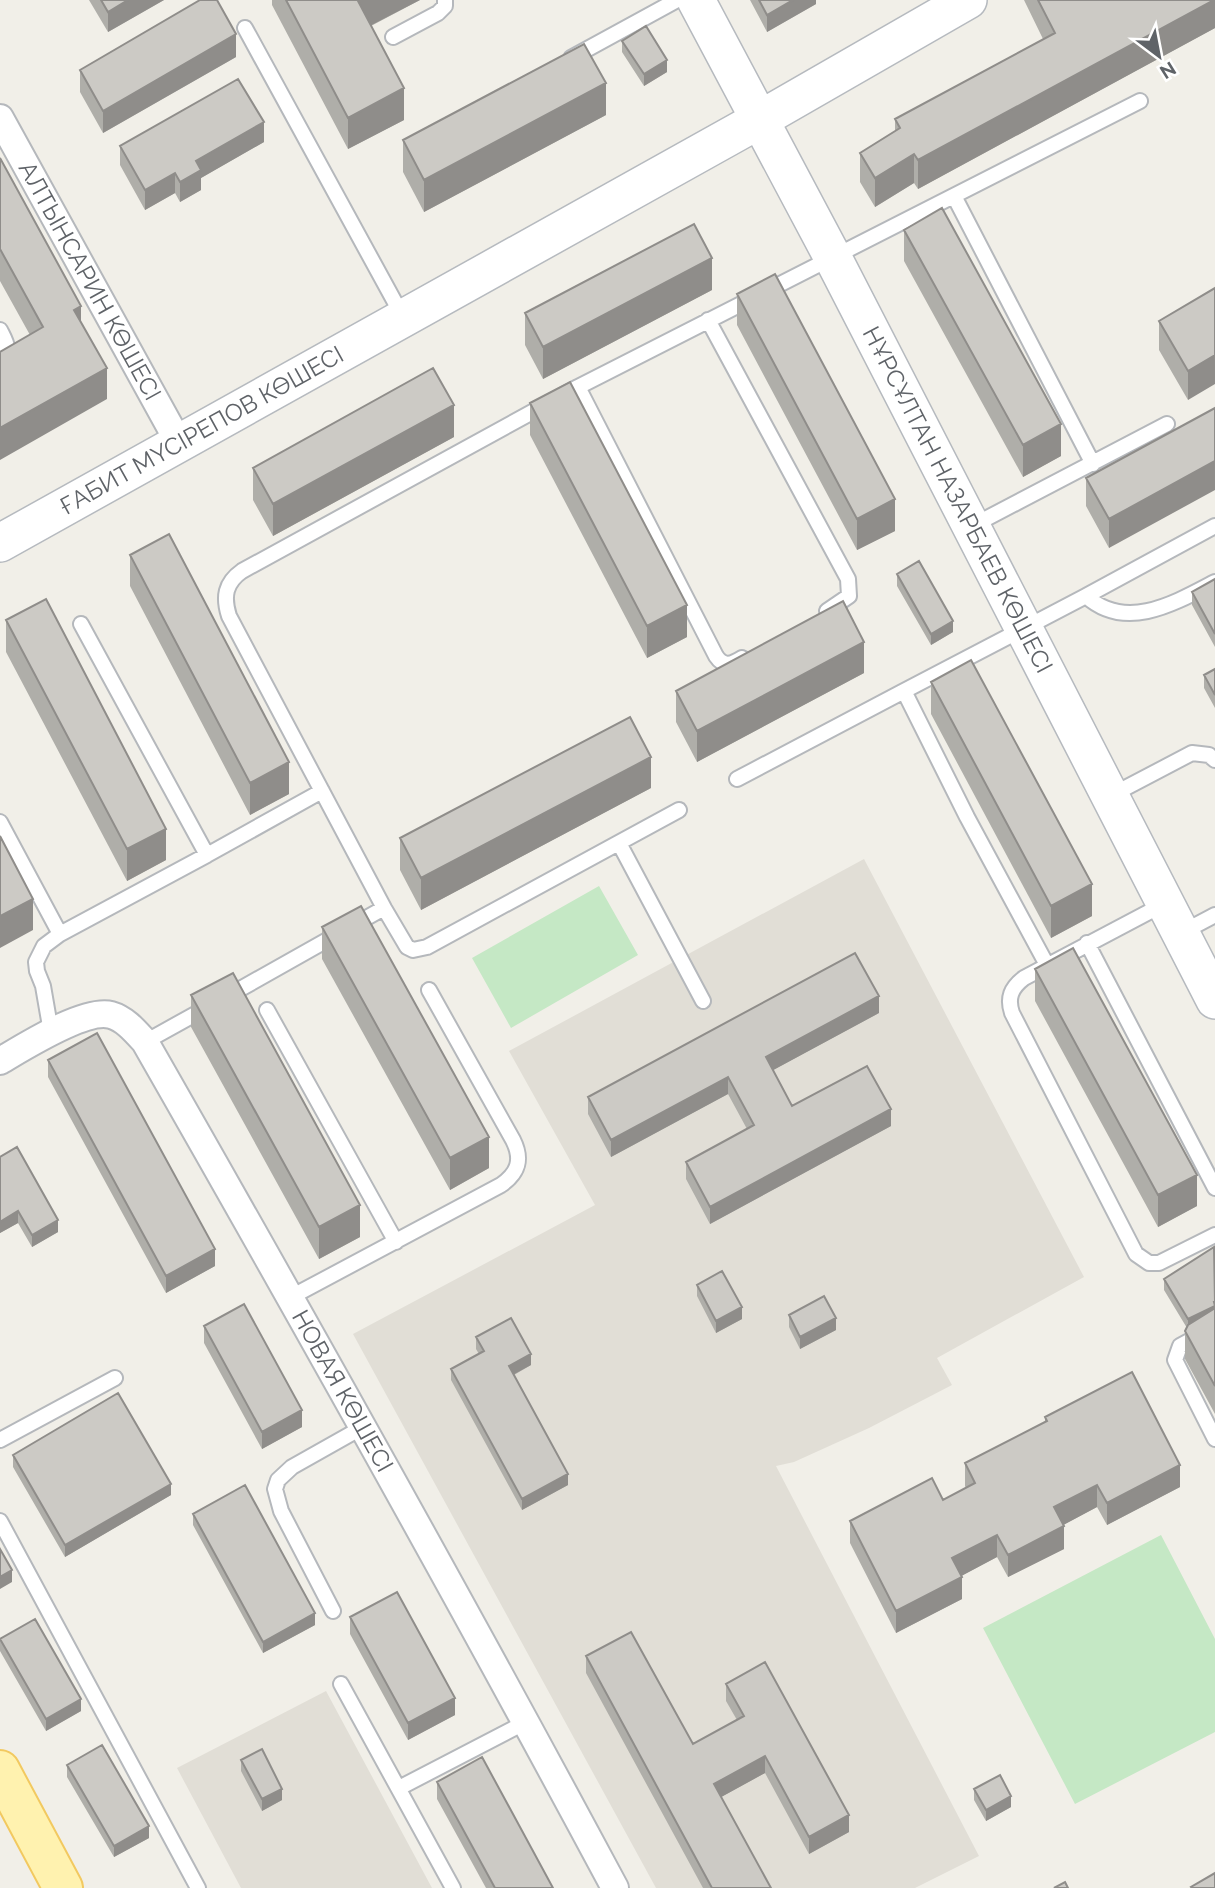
<svg xmlns="http://www.w3.org/2000/svg" width="1215" height="1888" viewBox="0 0 1215 1888" font-family="Raleway,sans-serif">
  <style>
    .education { fill: #e1ded6 }
    .garden { fill: #c5e8c5 }
    .lines { fill: none; stroke-linecap: round; stroke-linejoin: round }
    .service-casing { stroke: #b5b8bc; stroke-width: 18 }
    .minor-casing { stroke: #b5b8bc; stroke-width: 30 }
    .secondary-casing { stroke: #b6babf; stroke-width: 40 }
    .primary-casing { stroke: #f2c960; stroke-width: 42 }
    .service { stroke: #fff; stroke-width: 14 }
    .minor { stroke: #fff; stroke-width: 26 }
    .secondary { stroke: #fff; stroke-width: 37 }
    .primary { stroke: #fff2af; stroke-width: 38 }
    .wall { fill: #afaea9 }
    .shaded-wall { fill: #8f8d8a }
    .building { fill: #cccac5; stroke: #8f8d8a; stroke-width: 2 }
    .labels { text-anchor: middle; stroke-width: 5; stroke-linejoin: round; paint-order: stroke }
    .street-label { font-size: 24px; fill: #5f6368; stroke: #fff }
  </style>
  <rect width="100%" height="100%" fill="#f1efe8"/>
  <!-- education -->
  <path class="education" d="M864 859 1084 1277 937 1358 952 1385 869 1428 794 1462 776 1466 979 1856 915 1888H656L353 1334 595 1205 509 1051Z
    M326 1691 432 1888H241L177 1768Z"/>
  <!-- garden -->
  <path class="garden" d="M599 886 638 955 511 1028 472 958Z
    M1161 1535 1215 1639V1732L1075 1804 983 1628Z"/>
  <g class="lines">
    <defs>
      <path id="service" d="M245 28 403 317
        M393 37 438 13 445 6V0
        M571 58 677 0
        M954 196 1093 464
        M708 320 848 579 849 596 827 611
        M0 330C6 342 12 350 0 359
        M578 387 716 656C724 668 732 664 742 658
        M972 526 1167 424
        M1086 596 1215 526
        M737 779 904 691
        M1110 796 1192 753 1209 755 1215 760
        M0 822 60 934 44 946 36 962 37 971 43 986 51 1032
        M619 843 703 1001
        M207 855 322 791
        M1164 904 1024 978C1011 988 1007 998 1012 1013L1136 1254 1149 1263H1159L1215 1235
        M384 908 229 616C223 597 225 583 242 571L578 387 1140 101
        M1181 933 1215 915
        M60 934 207 855 81 624
        M1087 943 1215 1188
        M1047 965 967 817 904 691 1086 596C1126 632 1175 603 1215 582
        M226 997 384 908 407 947 413 950 427 947 679 810
        M267 1010 396 1242
        M145 1042 208 1007
        M291 1297 501 1185C518 1173 523 1160 513 1140L429 990
        M1215 1327 1180 1346 1175 1360 1215 1439
        M0 1440 115 1378
        M0 1521 198 1888
        M333 1611 281 1511 275 1489 278 1480 292 1467 363 1427
        M341 1684 453 1888
        M399 1788 526 1722"/>
      <g id="minor">
        <path id="s1" d="M0 118 179 443"/>
        <path id="s2" d="M0 1061C24 1047 85 1008 111 1015 125 1019 135 1031 145 1042 305 1322 463 1604 615 1888"/>
      </g>
      <g id="secondary">
        <path id="s3" d="M696 0 832 256 1215 1000"/>
        <path id="s4" d="M0 543 759 120 968 0"/>
      </g>
      <path id="primary" d="M0 1770 63 1888"/>
    </defs>
    <!-- service casing -->
    <use href="#service" class="service-casing"/>
    <!-- minor casing -->
    <use href="#minor" class="minor-casing"/>
    <!-- secondary casing -->
    <use href="#secondary" class="secondary-casing"/>
    <!-- primary casing -->
    <use href="#primary" class="primary-casing"/>
    <!-- service -->
    <use href="#service" class="service"/>
    <!-- minor -->
    <use href="#minor" class="minor"/>
    <!-- secondary -->
    <use href="#secondary" class="secondary"/>
    <!-- primary -->
    <use href="#primary" class="primary"/>
  </g>
  <!-- wall -->
  <path class="wall" d="M89 0H164L108 32Z
    M272 0H420L371 26 404 120 348 149 272 5Z
    M750 0H816V4L767 32Z
    M1024 0H1215V28L918 189 914 183 875 207 860 182V153L895 132V119L1043 39Z
    M622 41 667 72 644 86 622 52Z
    M236 57 103 133 80 92V70Z
    M606 115 424 212 403 172V140Z
    M264 142 201 178V190L180 202 175 193 145 210 120 165V146Z
    M0 158 81 322 107 399 30 335 0 281Z
    M904 230 1061 456 1023 477 904 261Z
    M1215 288 1188 400 1159 350V321Z
    M712 290 543 379 525 345V313Z
    M737 294 895 531 857 550 737 325Z
    M530 403 687 637 647 658 530 435Z
    M1215 408 1109 548 1086 506V478Z
    M454 437 273 536 253 500V468Z
    M130 555 289 794 250 815 130 586Z
    M897 574 953 632 931 645 897 586Z
    M1215 579V647L1192 605V592Z
    M6 620 166 860 127 881 6 652Z
    M1215 669V708L1204 688V675Z
    M864 673 697 762 676 722V691Z
    M931 682 1092 916 1051 938 931 714Z
    M651 788 421 910 400 870V838Z
    M322 927 489 1168 450 1190 322 959Z
    M1035 969 1197 1206 1158 1227 1035 1001Z
    M191 995 360 1237 319 1259 191 1027Z
    M879 1013 773 1070 792 1106 891 1126 710 1224 686 1179V1162L747 1129 728 1094 611 1157 588 1114V1097Z
    M48 1060 215 1266 166 1293 48 1077Z
    M0 1157 58 1232 32 1247 18 1223 0 1233Z
    M1215 1248V1414L1185 1359V1331L1187 1328 1164 1290V1279Z
    M697 1285 742 1319 716 1333 697 1296Z
    M789 1315 836 1330 800 1349 789 1327Z
    M204 1326 302 1427 262 1449 204 1343Z
    M476 1337 531 1365 514 1375 568 1485 522 1510 451 1380V1369L479 1354 476 1349Z
    M1045 1417 1180 1487 1107 1525 1097 1507 1063 1525 1064 1549 1008 1577 997 1557 961 1576 962 1599 896 1633 850 1543V1521L943 1500 966 1488 965 1486V1463L1045 1422Z
    M13 1455 171 1495 65 1557 13 1467Z
    M193 1514 315 1625 263 1653 193 1525Z
    M350 1617 455 1715 408 1740 350 1634Z
    M0 1639 81 1711 46 1731 0 1651Z
    M586 1656 693 1744 737 1720 726 1701V1684L849 1832 809 1854 765 1773 721 1797 771 1888H703L586 1673Z
    M241 1760 282 1800 262 1811 241 1771Z
    M67 1765 149 1838 114 1857 67 1777Z
    M437 1782 553 1888H486L437 1799Z
    M974 1789 1011 1807 986 1821 974 1800Z"/>
  <!-- shaded-wall -->
  <path class="shaded-wall" d="M128 0H164L108 32V12Z
    M359 0H420L358 32V1Z
    M793 0H816V4L767 32V15Z
    M1214 0H1215V28L918 189V160Z
    M236 34V57L103 133V111Z
    M667 60V72L644 86V74Z
    M606 83V115L424 212V180Z
    M404 88V120L348 149V118Z
    M264 122V142L201 178V190L180 202V182L196 161Z
    M914 154V183L875 207V178Z
    M175 173V193L145 210V190Z
    M712 258V290L543 379V347Z
    M81 306V338L74 310Z
    M1215 355V384L1188 400V371Z
    M107 368V399L0 460V428Z
    M454 405V437L273 536V504Z
    M1061 424V456L1023 477V445Z
    M1215 461V490L1109 548V519Z
    M895 499V531L857 550V519Z
    M687 605V637L647 658V626Z
    M953 621V632L931 645V634Z
    M864 642V673L697 762V731Z
    M651 757V788L421 910V878Z
    M289 762V794L250 815V783Z
    M166 829V860L127 881V849Z
    M1092 884V916L1051 938V906Z
    M33 899V930L0 948V916Z
    M879 996V1013L766 1074V1057Z
    M728 1077V1094L611 1157V1140Z
    M891 1109V1126L710 1224V1207Z
    M489 1137V1168L450 1190V1158Z
    M1197 1175V1206L1158 1227V1195Z
    M360 1205V1237L319 1259V1227Z
    M18 1211V1223L0 1233V1222Z
    M58 1220V1232L32 1247V1235Z
    M215 1249V1266L166 1293V1276Z
    M1215 1302V1318L1188 1331V1319Z
    M742 1307V1319L716 1333V1321Z
    M836 1318V1330L800 1349V1337Z
    M531 1354V1365L509 1377V1366Z
    M302 1410V1427L262 1449V1432Z
    M1180 1465V1487L1107 1525V1503Z
    M568 1474V1485L522 1510V1499Z
    M171 1484V1495L65 1557V1545Z
    M1097 1485V1507L1054 1530V1507Z
    M1064 1526V1549L1008 1577V1555Z
    M997 1535V1557L952 1581V1558Z
    M12 1570V1582L0 1589V1577Z
    M962 1577V1599L896 1633V1611Z
    M315 1613V1625L263 1653V1642Z
    M455 1698V1715L408 1740V1723Z
    M81 1699V1711L46 1731V1719Z
    M765 1756V1773L714 1801V1784Z
    M282 1789V1800L262 1811V1799Z
    M1011 1796V1807L986 1821V1810Z
    M849 1815V1832L809 1854V1837Z
    M149 1826V1838L114 1857V1846Z"/>
  <!-- building -->
  <path class="building" d="M101 0H128L108 12Z
    M200 0H217L236 34 103 111 80 70Z
    M286 0H359L358 1 404 88 348 118Z
    M759 0H793L767 15Z
    M1038 0H1214L918 160 914 154 875 178 860 153 900 128 895 119 1055 33Z
    M646 26 667 60 644 74 622 41Z
    M584 44 606 83 424 180 403 140Z
    M238 79 264 122 196 161 201 170 180 182 175 173 145 190 120 146Z
    M0 158 81 306 74 310 107 368 0 428V352L43 327 0 249Z
    M942 208 1061 424 1023 445 904 230Z
    M694 224 712 258 543 347 525 313Z
    M775 274 895 499 857 519 737 294Z
    M1215 288V355L1188 371 1159 321Z
    M433 368 454 405 273 504 253 468Z
    M570 382 687 605 647 626 530 403Z
    M1215 408V461L1109 519 1086 478Z
    M169 534 289 762 250 783 130 555Z
    M919 561 953 621 931 634 897 574Z
    M1215 579V634L1192 592Z
    M46 599 166 829 127 849 6 620Z
    M843 601 864 642 697 731 676 691Z
    M971 660 1092 884 1051 906 931 682Z
    M1215 669V695L1204 675Z
    M630 717 651 757 421 878 400 838Z
    M0 836 33 899 0 916Z
    M361 906 489 1137 450 1158 322 927Z
    M1073 948 1197 1175 1158 1195 1035 969Z
    M855 953 879 996 766 1057 792 1106 867 1066 891 1109 710 1207 686 1162 754 1125 728 1077 611 1140 588 1097Z
    M233 973 360 1205 319 1227 191 995Z
    M97 1033 215 1249 166 1276 48 1060Z
    M17 1147 58 1220 32 1235 18 1211 0 1222V1157Z
    M1214 1247 1215 1302H1214L1215 1306 1188 1319 1164 1279Z
    M722 1271 742 1307 716 1321 697 1285Z
    M824 1296 836 1318 800 1337 789 1315Z
    M244 1304 302 1410 262 1432 204 1326Z
    M1215 1308V1386L1185 1331 1188 1325Z
    M511 1318 531 1354 509 1366 568 1474 522 1499 451 1369 484 1351 476 1337Z
    M1132 1372 1180 1465 1107 1503 1097 1485 1054 1507 1064 1526 1008 1555 997 1535 952 1558 962 1577 896 1611 850 1521 932 1478 943 1500 975 1483 965 1463 1047 1421 1045 1417Z
    M118 1393 171 1484 65 1545 13 1455Z
    M245 1485 315 1613 263 1642 193 1514Z
    M0 1549 12 1570 0 1577Z
    M397 1592 455 1698 408 1723 350 1617Z
    M35 1619 81 1699 46 1719 0 1639Z
    M631 1632 693 1744 744 1716 726 1684 765 1662 849 1815 809 1837 765 1756 714 1784 771 1888H712L586 1656Z
    M102 1745 149 1826 114 1846 67 1765Z
    M262 1749 282 1789 262 1799 241 1760Z
    M482 1757 553 1888H495L437 1782Z
    M1000 1775 1011 1796 986 1810 974 1789Z
    M1215 1873V1888H1192L1191 1887Z
    M1065 1882 1068 1888H1054Z"/>
  <g class="labels">
    <!-- street labels -->
    <g class="street-label">
      <text dy="8" stroke="none"><textPath href="#s1" startOffset="186">АЛТЫНСАРИН КӨШЕСІ</textPath></text>
      <text dy="8" stroke="none"><textPath href="#s4" startOffset="231">ҒАБИТ МҮСІРЕПОВ КӨШЕСІ</textPath></text>
      <text dy="8" stroke="none"><textPath href="#s3" startOffset="564">НҰРСҰЛТАН НАЗАРБАЕВ КӨШЕСІ</textPath></text>
      <text dy="8" stroke="none"><textPath href="#s2" startOffset="567">НОВАЯ КӨШЕСІ</textPath></text>
    </g>
  </g>
  <!-- north arrow -->
  <g transform="translate(1159 56) rotate(148)" stroke="#ffffff" stroke-width="5" paint-order="stroke">
  <path d="M0-5L12 26L0 18L-12 26Z" fill="#5f6368"/>
  <text y="-10" font-size="19" font-weight="bold" text-anchor="middle" fill="#5f6368">N</text>
  </g>
</svg>
